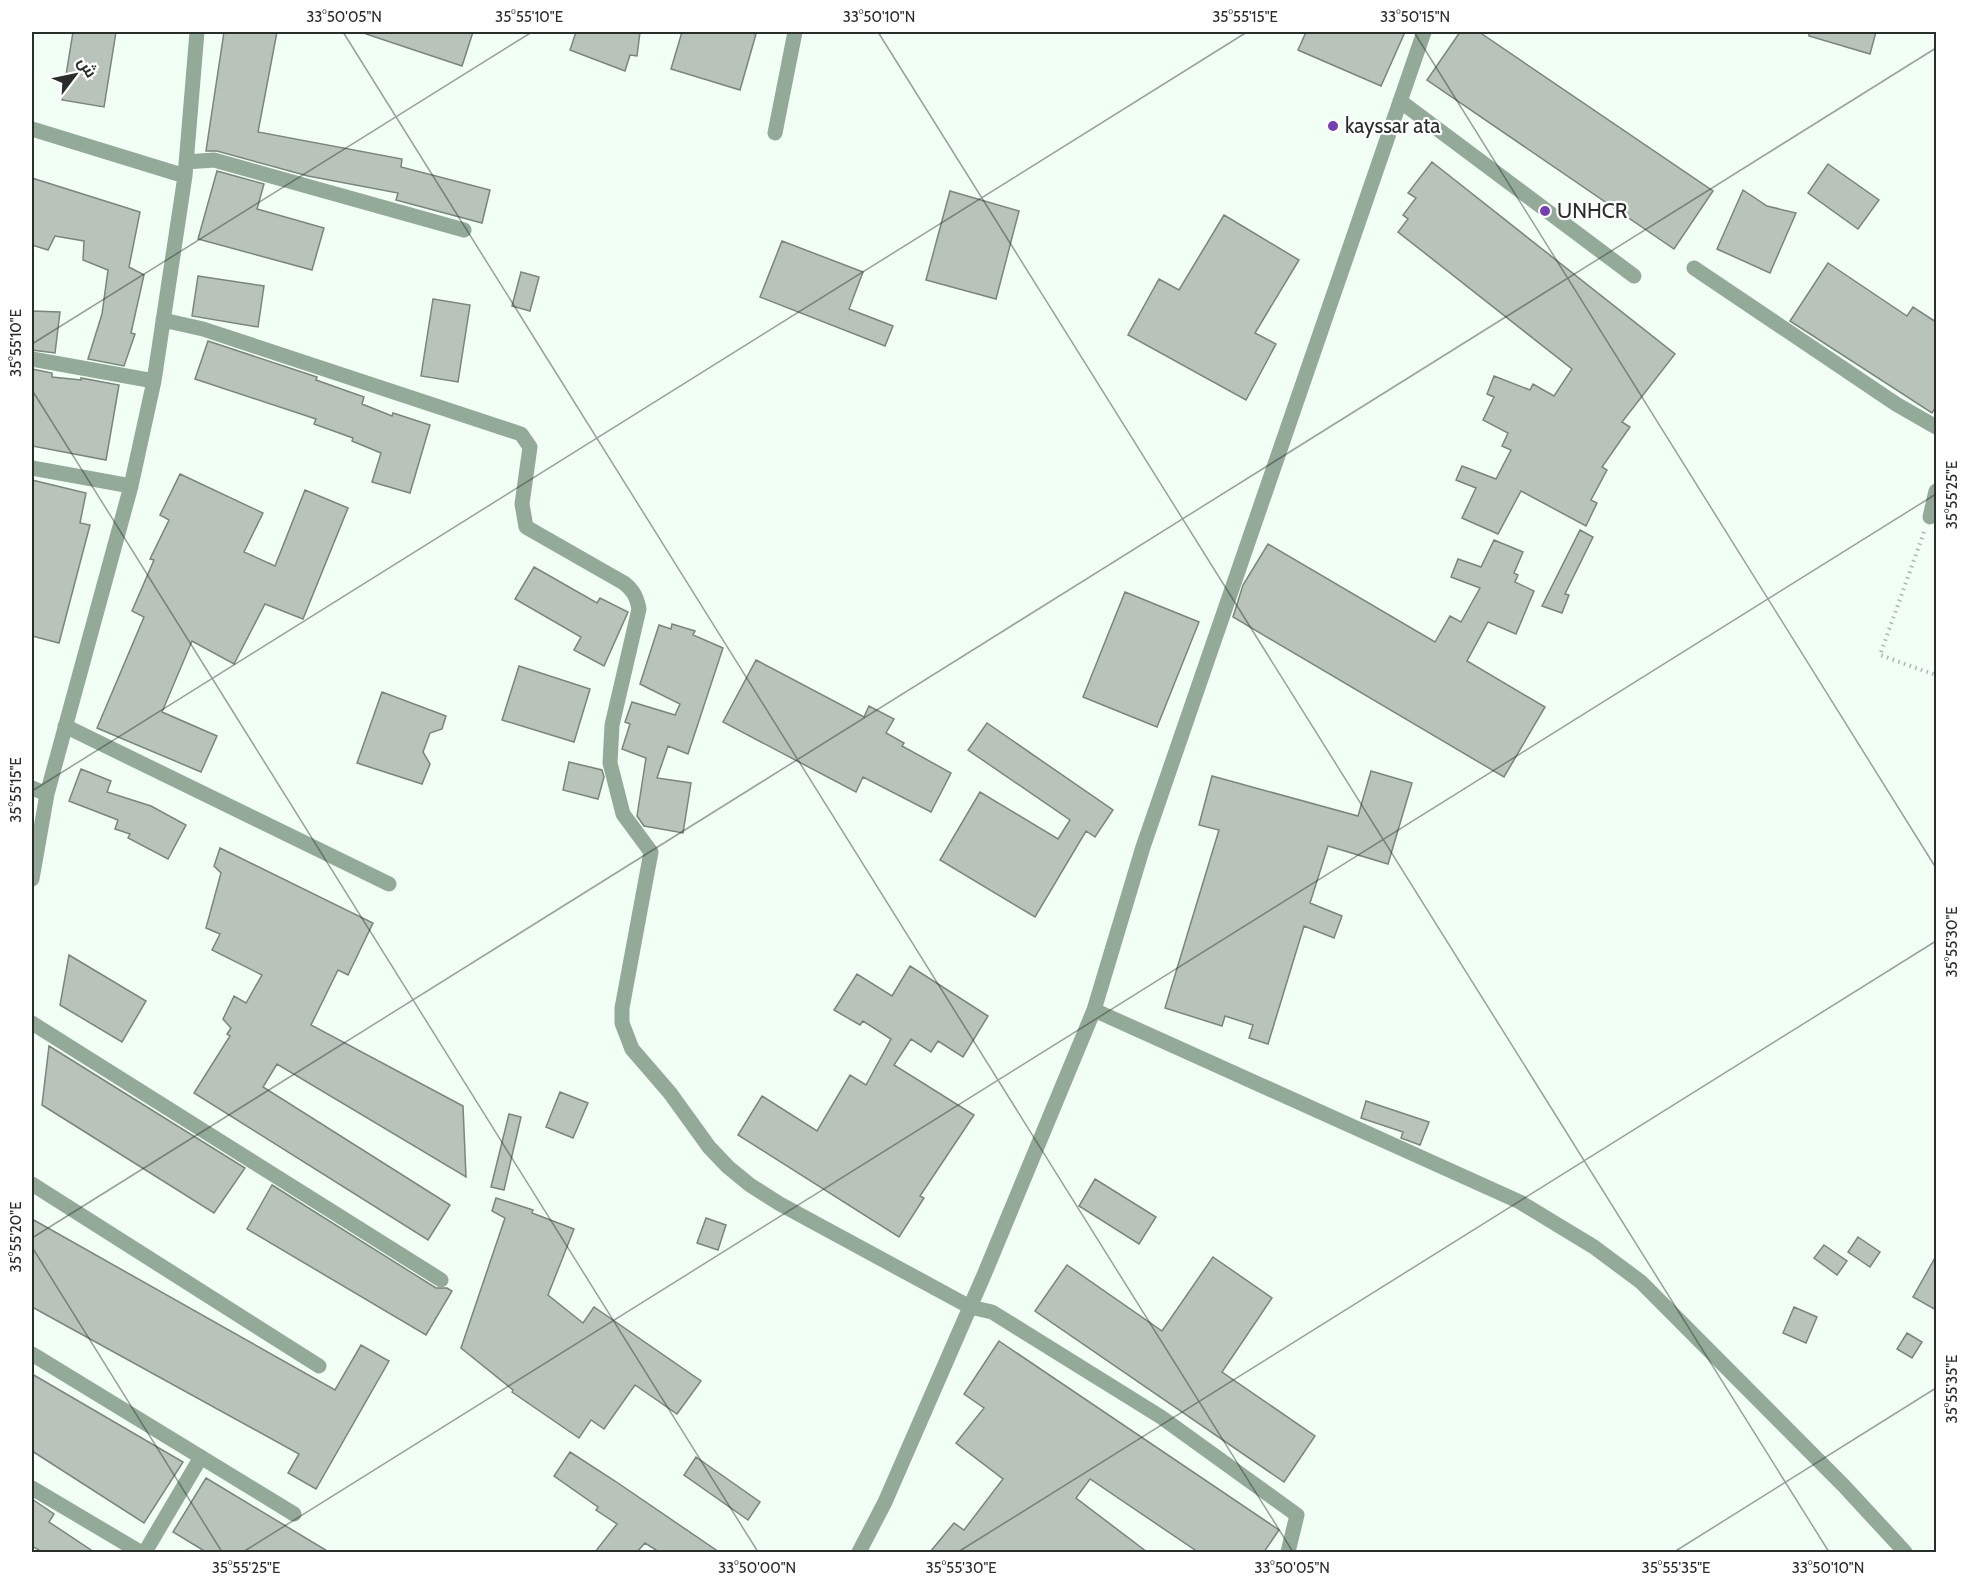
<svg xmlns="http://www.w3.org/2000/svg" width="1968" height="1584" viewBox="0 0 1968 1584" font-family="Cabin,Cairo,sans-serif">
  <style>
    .building { fill: #b8c4ba; stroke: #7a857c; stroke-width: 1.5 }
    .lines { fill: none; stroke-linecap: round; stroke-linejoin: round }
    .path { stroke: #acb6ae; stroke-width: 4; stroke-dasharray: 1.5 4.5; stroke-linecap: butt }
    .minor { stroke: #94aa99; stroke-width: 15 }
    .ticks { fill: none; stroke: #292e2a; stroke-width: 1.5; stroke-opacity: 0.45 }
    .poi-dot { fill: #763db4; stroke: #fff; stroke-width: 2 }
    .labels { text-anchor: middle; stroke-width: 4.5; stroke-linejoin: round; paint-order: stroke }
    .poi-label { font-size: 21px; fill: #292e2a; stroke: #fff; text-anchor: start }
    .neatline { fill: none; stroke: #292e2a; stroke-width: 2 }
    .ticks-label { font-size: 15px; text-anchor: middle; fill: #292e2a }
  </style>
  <rect width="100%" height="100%" fill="#f2fff5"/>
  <!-- building -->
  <path class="building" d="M73 32H116L104 107 62 100Z
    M224 32H277L258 132 402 159 401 167 490 190 482 223 396 200 398 193 308 176 217 151H206Z
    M366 32H473L462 66 366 34Z
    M576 32H640L637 56 630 55 625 71 570 50Z
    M682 32H747L756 34 740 90 671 69Z
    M1306 32H1405L1381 86 1298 50Z
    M1460 32H1479L1713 191 1674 249 1427 80Z
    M1809 32H1876L1870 54 1809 36Z
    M1432 162 1675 354 1622 422 1630 427 1602 467 1607 470 1591 500 1597 503 1586 526 1521 491 1498 534 1462 518 1476 488 1456 480 1462 466 1496 479 1511 450 1502 446 1508 433 1483 420 1494 397 1487 394 1494 376 1530 390 1533 384 1554 396 1572 369 1398 232 1408 219 1403 215 1416 198 1408 193Z
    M1828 164 1879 200 1858 229 1808 193Z
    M217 171 264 184 257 209 324 228 312 270 198 239Z
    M32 178 140 212 129 267 144 275 131 333 135 334 124 366 88 359 102 314 108 270 83 260 84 241 55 236 48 250 32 245Z
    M1743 190 1767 206 1796 213 1770 273 1717 249Z
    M950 191 1019 211 996 299 926 280Z
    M1224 215 1299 260 1255 333 1276 344 1246 400 1128 335 1159 279 1179 290Z
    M782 241 863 272 849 309 893 326 885 346 760 297Z
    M1828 263 1907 316 1913 307 1936 322V406L1932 413 1790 321Z
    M521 272 539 277 530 311 512 306Z
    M198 276 264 286 258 327 192 316Z
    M433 299 470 305 458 382 421 376Z
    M32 311 60 312 55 353 32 350Z
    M208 341 317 377 316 380 364 397 362 404 392 416 393 413 430 425 410 493 372 482 381 453 352 441 353 438 314 424 316 419 195 379Z
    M32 369 52 373V377L81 380V378L119 385 106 460 32 446Z
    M180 474 263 513 244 552 275 566 305 490 348 508 303 619 265 604 234 664 192 641 162 712 217 736 201 772 97 728 144 617 132 611 154 560 150 559 169 520 160 515Z
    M32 480 86 493 80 523 90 525 59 643 32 636Z
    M1580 530 1593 537 1565 594 1569 595 1562 613 1542 606Z
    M1494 540 1523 552 1514 573 1518 575 1515 582 1534 591 1516 634 1488 622 1467 661 1545 707 1504 777 1233 617 1243 585 1268 544 1435 642 1450 616 1461 622 1480 588 1451 577 1458 559 1481 567Z
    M534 567 597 603 600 598 628 612 604 666 574 650 581 637 515 599Z
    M1125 592 1199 622 1157 727 1083 697Z
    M672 624 695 631 693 635 723 648 688 754 668 746 657 778 691 783 683 833 644 826 637 816 646 758 622 749 630 724 625 722 632 702 675 715 680 704 640 684 659 625 671 629Z
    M756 660 864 717 869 706 894 719 886 733 904 743 902 746 951 773 931 812 863 777 856 792 723 722Z
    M519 666 590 689 574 742 502 720Z
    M382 692 446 716 442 729 430 733 423 752 430 764 422 784 357 763Z
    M987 723 1113 810 1095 837 1086 831 1035 917 940 860 980 792 1058 839 1070 820 968 750Z
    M569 762 602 770 604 777 598 799 563 790Z
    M81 769 111 781 107 792 151 806 186 825 168 859 128 838 130 834 115 829 118 820 69 801Z
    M1371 771 1412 783 1388 864 1328 846 1310 903 1342 916 1334 938 1304 926 1268 1044 1249 1038 1253 1025 1225 1016 1222 1026 1165 1008 1219 830 1199 825 1212 776 1358 816Z
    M220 848 373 923 348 975 338 970 311 1025 463 1106 466 1177 277 1064 263 1087 450 1205 428 1240 194 1093 230 1036 227 1034 231 1028 223 1019 234 996 246 1003 262 975 212 950 220 934 206 928 221 873 214 866Z
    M69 955 146 1001 122 1042 60 1005Z
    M910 966 988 1016 963 1057 938 1041 931 1052 911 1039 894 1065 974 1115 920 1196 924 1198 899 1237 738 1135 762 1096 817 1131 850 1075 866 1085 891 1039 863 1021 860 1025 834 1010 857 974 892 996Z
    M49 1046 245 1168 214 1213 42 1105Z
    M560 1092 588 1103 573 1138 546 1127Z
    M1366 1101 1429 1122 1420 1145 1401 1138 1403 1132 1361 1118Z
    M509 1114 521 1117 504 1190 491 1187Z
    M1095 1179 1156 1217 1139 1244 1079 1206Z
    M272 1185 436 1288H447L452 1291 426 1335 247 1229Z
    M496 1198 533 1210 532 1213 574 1229 548 1295 583 1323 594 1307 701 1381 677 1414 635 1385 604 1429 591 1420 579 1438 512 1392 513 1390 461 1348 505 1218 492 1211Z
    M706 1218 726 1225 718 1250 697 1243Z
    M32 1219 335 1390 361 1345 389 1361 316 1489 288 1473 299 1454 32 1307Z
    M1858 1237 1880 1252 1870 1267 1848 1252Z
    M1824 1245 1847 1261 1837 1275 1814 1258Z
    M1936 1256V1310L1913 1297Z
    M1213 1257 1272 1298 1222 1372 1315 1436 1284 1482 1035 1311 1067 1265 1162 1331Z
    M1794 1307 1817 1317 1806 1343 1783 1333Z
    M1907 1333 1922 1342 1912 1358 1897 1349Z
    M999 1341 1279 1530 1264 1552H1198L1090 1479 1076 1498 1147 1552H930L954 1523 964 1530 1003 1479 956 1443 984 1408 964 1394Z
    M32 1374 183 1462 144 1523 32 1451Z
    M570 1452 615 1481 719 1552H659L645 1543 637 1552H595L617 1524 596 1510 598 1507 554 1476Z
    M696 1457 760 1502 748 1520 684 1475Z
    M206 1478 329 1552H206L173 1532Z
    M32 1499 54 1514 49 1522 94 1552H42L32 1546Z"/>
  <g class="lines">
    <!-- path -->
    <path class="path" d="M1924 532 1880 655 1936 675"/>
    <!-- minor -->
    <path class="minor" d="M1400 101 1634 276
      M32 129 185 176
      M775 133 795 32
      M186 162 214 160 464 230
      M1694 268 1896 404 1936 427
      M163 320 203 329 521 434 530 447 522 504 526 527 624 583C633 590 637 597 639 609L612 725 610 763 623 814 651 852 622 1008V1023L632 1049 670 1093 709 1147 728 1167 750 1185 780 1204 970 1307 992 1312 1161 1417 1297 1515 1288 1552
      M32 359 154 381
      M32 468 131 486
      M1930 517 1936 491
      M65 726 389 884
      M32 788 47 794
      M32 879 47 794 131 486 154 381 185 176 197 32
      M1094 1010 1520 1202 1594 1247 1641 1282 1844 1486 1905 1552
      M32 1023 441 1280
      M32 1184 319 1366
      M32 1354 294 1514
      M32 1488 140 1552
      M145 1552 201 1457
      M859 1552 885 1502 984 1275 1094 1010 1143 847 1424 32"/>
  </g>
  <!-- ticks -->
  <path class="ticks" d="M343 32 1293 1552M878 32 1829 1552M1414 32 1936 868M32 344 532 32M32 390 758 1552M32 791 1247 32M32 1238 1936 48M32 1247 222 1552M243 1552 1936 494M958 1552 1936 941M1674 1552 1936 1388"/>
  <!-- markers -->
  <g class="poi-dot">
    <circle cx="1333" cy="126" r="6"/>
    <circle cx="1545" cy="211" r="6"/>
  </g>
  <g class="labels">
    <!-- poi labels -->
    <g class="poi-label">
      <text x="1345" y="133">kayssar ata</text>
      <text x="1557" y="218">UNHCR</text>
    </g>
  </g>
  <!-- border -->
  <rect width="1968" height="1584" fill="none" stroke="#ffffff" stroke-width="66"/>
  <!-- north arrow -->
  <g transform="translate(75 75) rotate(58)" stroke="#ffffff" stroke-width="4.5" paint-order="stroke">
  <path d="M0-4.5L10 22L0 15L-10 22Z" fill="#292e2a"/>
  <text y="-9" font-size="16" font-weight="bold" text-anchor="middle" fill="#292e2a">ش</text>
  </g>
  <rect x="33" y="33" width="1902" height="1518" class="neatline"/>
  <g class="ticks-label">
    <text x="344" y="22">33°50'05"N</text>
    <text x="529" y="22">35°55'10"E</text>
    <text x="879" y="22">33°50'10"N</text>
    <text x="1245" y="22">35°55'15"E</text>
    <text x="1415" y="22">33°50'15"N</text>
    <text transform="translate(16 343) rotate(-90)" y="5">35°55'10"E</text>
    <text transform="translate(1952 495) rotate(-90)" y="5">35°55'25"E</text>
    <text transform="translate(16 790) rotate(-90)" y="5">35°55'15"E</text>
    <text transform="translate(1952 942) rotate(-90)" y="5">35°55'30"E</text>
    <text transform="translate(16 1237) rotate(-90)" y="5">35°55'20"E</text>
    <text transform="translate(1952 1389) rotate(-90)" y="5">35°55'35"E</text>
    <text x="246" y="1573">35°55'25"E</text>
    <text x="757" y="1573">33°50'00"N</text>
    <text x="961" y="1573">35°55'30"E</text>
    <text x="1292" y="1573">33°50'05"N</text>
    <text x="1676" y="1573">35°55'35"E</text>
    <text x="1828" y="1573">33°50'10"N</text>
  </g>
</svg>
